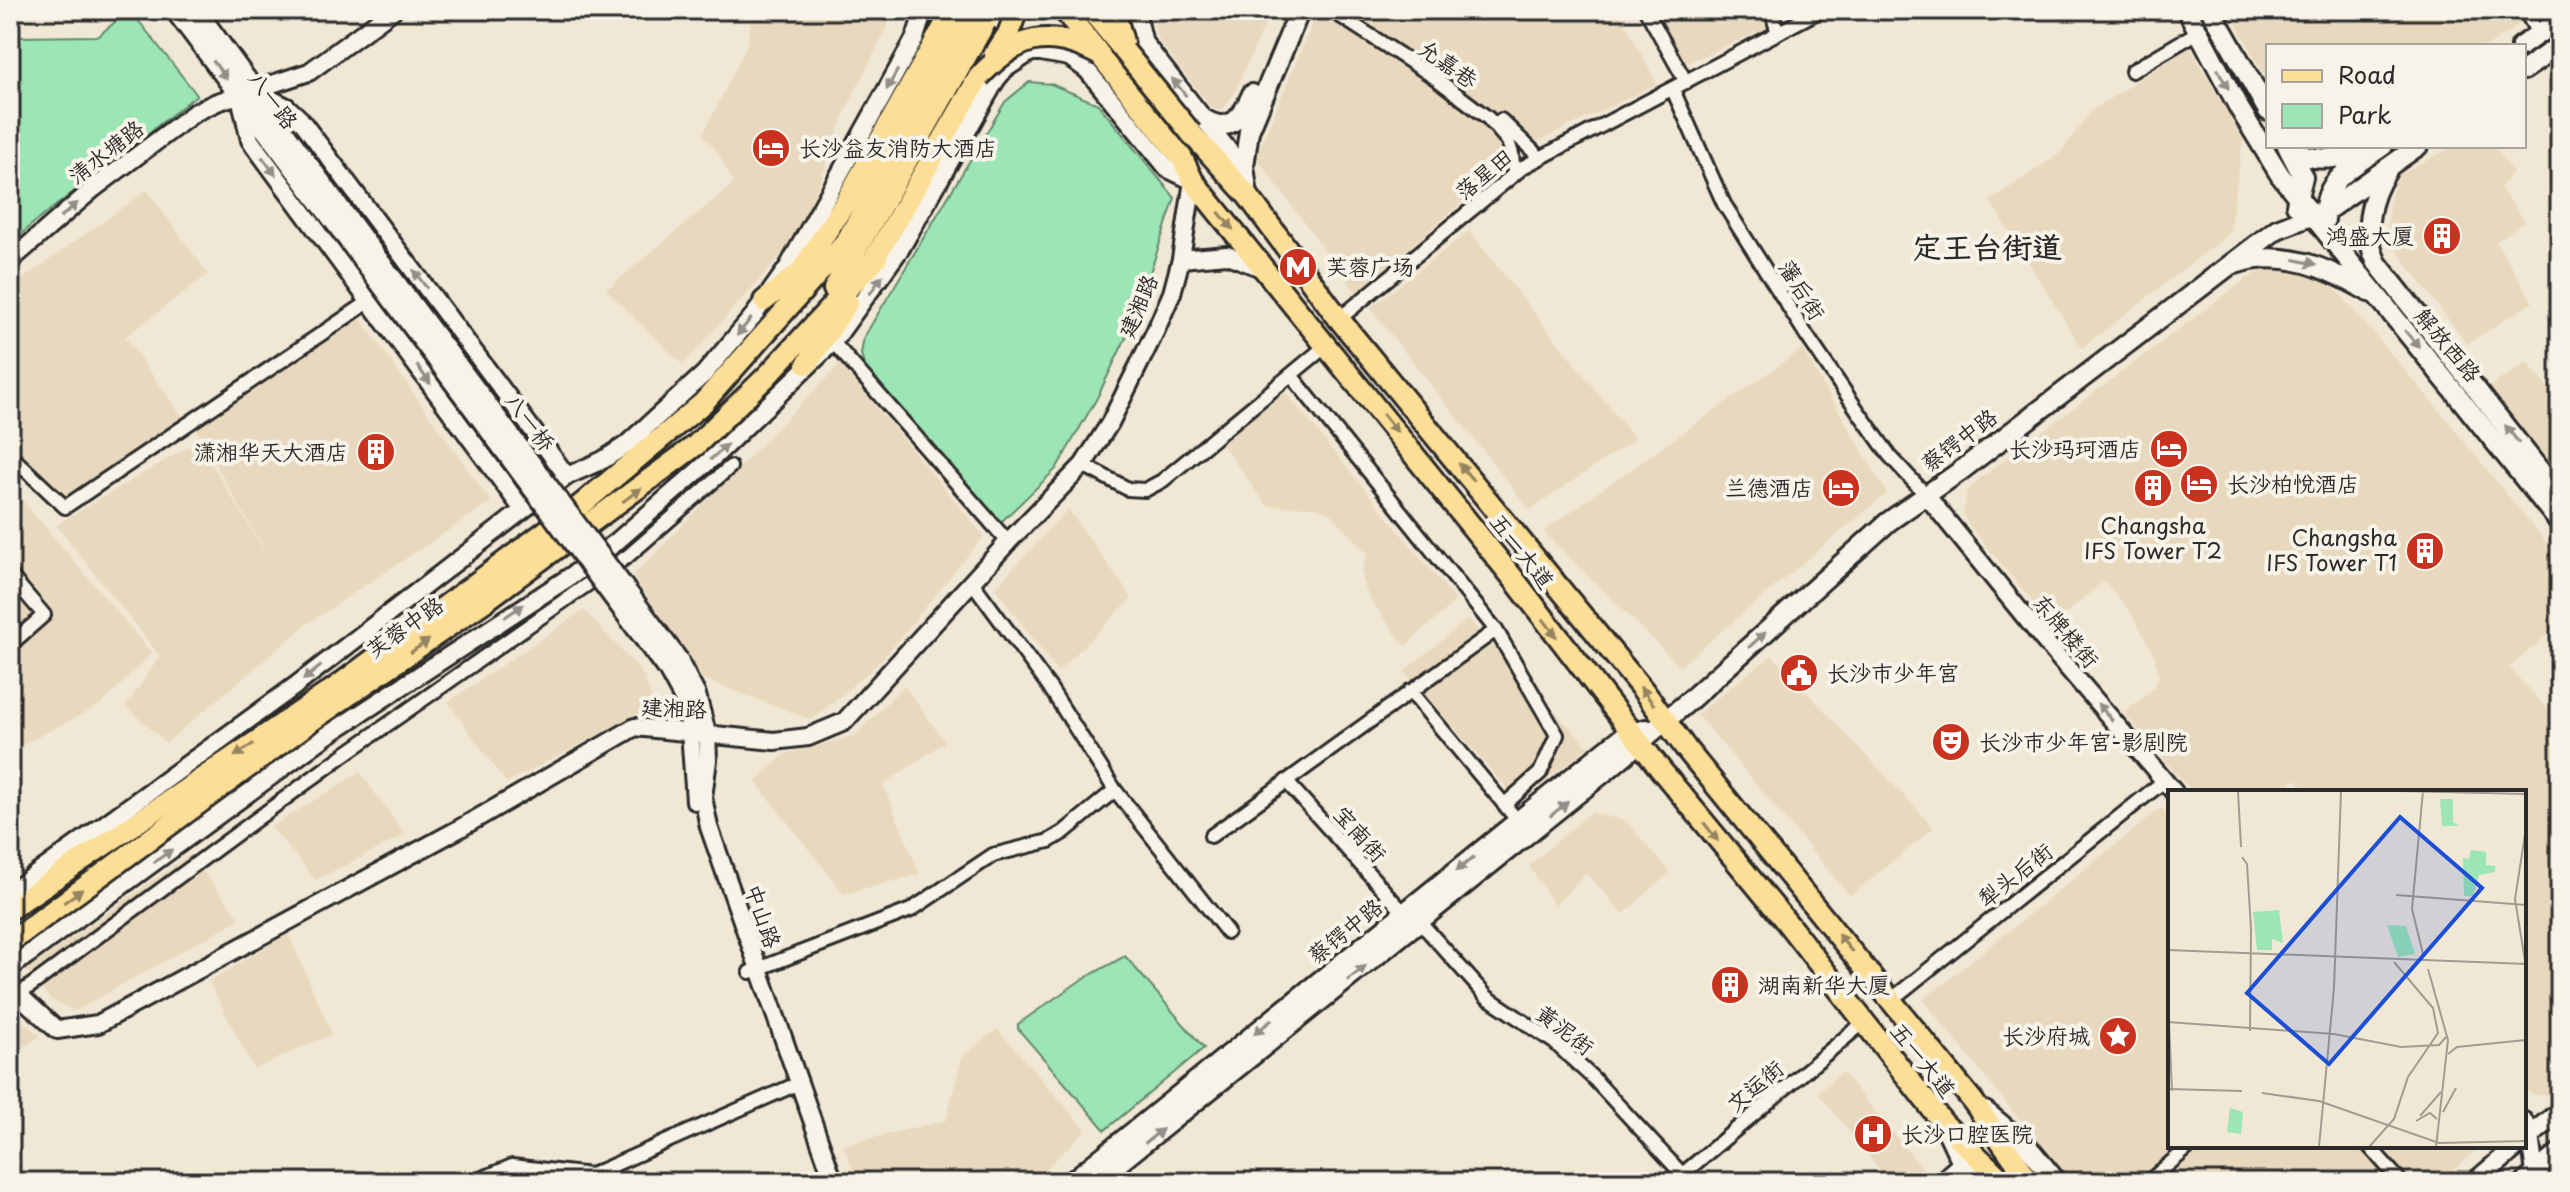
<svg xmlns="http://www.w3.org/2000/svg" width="2570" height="1192" viewBox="0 0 2570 1192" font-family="'Playpen Sans','LXGW WenKai TC',sans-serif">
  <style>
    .built { fill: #e8d9be }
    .green { fill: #9ce5b4; stroke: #648870; stroke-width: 2 }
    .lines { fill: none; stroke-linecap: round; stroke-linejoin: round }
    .minor-casing { stroke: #2b2b2b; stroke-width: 18 }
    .tertiary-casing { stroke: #2b2b2b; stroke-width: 22 }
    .secondary-casing { stroke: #2b2b2b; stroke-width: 24 }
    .primary-casing { stroke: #2b2b2b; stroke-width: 26 }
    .minor { stroke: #f7f3e8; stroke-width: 12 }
    .tertiary { stroke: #f7f3e8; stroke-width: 16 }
    .secondary { stroke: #f7f3e8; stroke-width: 18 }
    .primary { stroke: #fdde96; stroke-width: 20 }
    .secondary-bridge-casing { stroke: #2b2b2b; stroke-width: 24; stroke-linecap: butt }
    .primary-bridge-casing { stroke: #2b2b2b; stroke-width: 26; stroke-linecap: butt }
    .secondary-bridge { stroke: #f7f3e8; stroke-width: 18 }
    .primary-bridge { stroke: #fdde96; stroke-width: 20 }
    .oneway { fill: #918f8a }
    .oneway2 { fill: #948460 }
    .labels { text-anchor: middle; stroke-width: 8; stroke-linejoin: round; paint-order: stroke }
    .street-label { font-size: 22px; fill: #2b2b2b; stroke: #f7f3e8 }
    .poi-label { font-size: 22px; fill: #2b2b2b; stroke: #f7f3e8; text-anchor: start }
    .district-label { font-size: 30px; font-weight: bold; fill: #2b2b2b; stroke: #f7f3e8 }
    .inset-road { fill: none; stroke: #a19c91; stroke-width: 2 }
    .view { fill: #1d4ed8; fill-opacity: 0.15; stroke: #1d4ed8; stroke-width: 4 }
    .inset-edge { fill: none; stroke: #2b2b2b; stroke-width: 4 }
  </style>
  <rect width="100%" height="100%" fill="#f0e7d5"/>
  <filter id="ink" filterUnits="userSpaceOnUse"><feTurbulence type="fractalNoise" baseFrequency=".0125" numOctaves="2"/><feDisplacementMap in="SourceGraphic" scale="16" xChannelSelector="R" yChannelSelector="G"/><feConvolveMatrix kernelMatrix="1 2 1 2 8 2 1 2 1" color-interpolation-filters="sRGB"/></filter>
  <g filter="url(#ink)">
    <!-- built -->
    <path class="built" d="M752 10H895L846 110 801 233 683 365 606 290 734 183 717 151 703 135 748 43Z
      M1151 10H1271L1235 92 1224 108 1218 110 1211 107 1161 44 1156 35Z
      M1318 10H1618L1657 84 1524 148 1357 294 1256 157Z
      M1655 10H1763L1769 27 1676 68Z
      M2229 10H2512L2520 24 2488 46H2268V83Z
      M2190 47 2243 140 2229 234 2082 348 1990 201 2060 153 2092 110Z
      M2454 146H2494L2513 172 2500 188 2525 221 2496 242 2533 302 2467 344 2387 238 2389 205 2397 176Z
      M147 190 208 274 125 337 183 418 64 500 10 446V288Z
      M1469 231 1635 439 1530 510 1370 308Z
      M2291 266 2318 274 2330 282 2438 409 2560 560V623L2509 668 2560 722V1087L2546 1095H2535L2524 1090V792H2308L2296 779 2281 792H2192L2124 713 2154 688 2159 674 2153 652 2131 613 2104 581 2052 625 1968 524 1963 514 1967 492 1979 479 2246 279 2260 271Z
      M360 318 491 502 307 624 166 743 126 706 160 656 56 525 198 441 274 567 195 428Z
      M1802 349 1887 493 1680 666 1543 531Z
      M2527 362 2560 403V485L2485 390Z
      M840 364 984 536 880 662 812 720 703 679 633 576Z
      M1281 387 1456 601 1405 646 1372 602 1364 587 1362 570 1368 554 1332 515 1317 507 1267 506 1222 444Z
      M10 486 152 653 102 704 10 751Z
      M1068 509 1132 598 1058 672 995 588Z
      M584 610 643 674 654 706 506 783 448 702Z
      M1468 619 1588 747 1519 802 1404 671Z
      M1772 655 1934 828 1850 896 1697 714Z
      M904 685 945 742 883 785 920 874 844 894 755 781 785 754 855 736Z
      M360 772 405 835 316 880 271 827Z
      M2161 808 2170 818V1146H2481L2440 1182H2070L1923 1000Z
      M1591 812 1626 821 1670 872 1624 914 1586 873 1555 906 1529 866Z
      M190 854 240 919 75 1011 50 999 26 970Z
      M288 933 332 1034 254 1069 209 982Z
      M10 1010 40 1036 10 1055Z
      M997 1029 1086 1130 1032 1182H858L843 1145 946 1120 962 1057Z
      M1842 1072 1928 1175 1919 1182H1890L1818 1093Z"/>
    <!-- green -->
    <path class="green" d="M130 10 197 95 30 226 10 246V39L12 37 98 36Z
      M1029 82 1051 84 1098 104 1175 198 1133 323 1097 398 1056 469 998 525 865 368 861 354 864 337 1005 102Z
      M1125 956 1204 1048 1105 1130 1018 1029V1024L1081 980Z"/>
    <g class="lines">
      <defs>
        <path id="minor" d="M1331 10 1434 77 1488 118 1508 141 1512 154 1514 173
          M1646 10 1686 82
          M1771 10 1778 33
          M2525 10 2538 34
          M2132 71 2198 32
          M1673 90 1724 204 1807 336 1860 414 1890 456 1926 495
          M1501 120 1539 157
          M1339 319 1523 167 1821 10
          M833 342 1008 542
          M1291 375 1496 630 1557 735 1540 773 1504 805
          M10 455 65 507 370 301
          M1083 465 1128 489 1145 490 1162 481 1327 345
          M10 575 44 615 10 645
          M972 582 1050 688 1115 790 1227 932
          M1410 691 1518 821
          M1286 781 1404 913
          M1211 836 1496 630
          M1420 922 1487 997 1554 1042 1594 1079 1682 1174
          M750 972 911 910 993 855 1049 841 1064 832 1115 790
          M1891 1000 2164 781
          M10 1001 341 757 628 556 730 467
          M2369 1146 2401 1182
          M473 1182 512 1166 591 1175 790 1087
          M1673 1182 1864 1022
          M1937 1182 1961 1161
          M2148 1182 2190 1146"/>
        <path id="tertiary" d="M991 10 1016 39
          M1136 10 1144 43 1244 170
          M256 92 287 107 300 119 567 476
          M240 97 250 140 523 510
          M10 261 93 189 194 113 217 102 309 72 393 10
          M1926 495 2042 638 2174 792
          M679 661 697 695 707 733 708 760 703 797 709 827 834 1182
          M666 668 684 701 689 717 695 801
          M10 893 295 686 567 476 603 460 626 445 704 374 754 315 788 267 915 38 924 10
          M10 968 326 736 574 574 615 543 716 455 833 342 901 248 996 80 1005 69 1031 52H1041L1069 57 1087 70 1168 169 1193 181 1181 259 1227 255 1264 269
          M10 987 57 1030 98 1024 457 830 635 727 774 741 808 737 844 722 1008 542 1083 465 1110 423 1155 332 1172 293 1181 259
          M2524 1121 2530 1135 2535 1174"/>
        <path id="secondary" d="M175 10 333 220
          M196 10 343 212
          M2187 10 2239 108 2280 175 2560 523
          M2211 10 2268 111
          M2521 46 2560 19
          M2524 70 2560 45
          M1206 120C1231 135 1243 115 1252 94
          M2287 146 2303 177 2296 205
          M2290 147C2314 167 2344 157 2372 148
          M2387 171C2369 199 2362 232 2377 263L2560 496
          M1248 196 1244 166 1249 131 1300 10
          M2325 220C2321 179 2354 167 2383 146
          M2235 264C2285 248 2327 268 2369 292
          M1985 1111 2027 1146 2057 1182
          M1946 1129 1961 1161 1978 1182
          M2524 1140 2560 1112
          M1071 1182 1612 745 1624 736 1646 729
          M1092 1182 1114 1167 1607 770 1690 700 1888 522 1959 472 2277 229 2329 209 2418 146
          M2475 1182 2517 1146
          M2525 1182 2560 1152"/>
        <path id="primary" d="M1100 55 1182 158 1193 181 1513 578 1661 770 1788 924 1943 1123 2004 1182
          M1191 133 1248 196 1339 319 1643 690 1687 750 1972 1100 2030 1182
          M869 268 979 77
          M834 289 986 21
          M789 298 801 271 845 203 953 10
          M764 301 795 276
          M807 364 848 302
          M10 909 335 688 581 505 703 403 846 242 976 10
          M10 942 314 719 485 601 696 445 767 376 877 257"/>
      </defs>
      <!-- minor casing -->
      <use href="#minor" class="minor-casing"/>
      <!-- tertiary casing -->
      <use href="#tertiary" class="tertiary-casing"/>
      <!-- secondary casing -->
      <use href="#secondary" class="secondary-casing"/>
      <!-- primary casing -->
      <use href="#primary" class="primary-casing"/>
      <!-- minor -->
      <use href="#minor" class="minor"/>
      <!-- tertiary -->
      <use href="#tertiary" class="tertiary"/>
      <!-- secondary -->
      <use href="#secondary" class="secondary"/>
      <!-- primary -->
      <use href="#primary" class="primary"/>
      <defs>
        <path id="secondary-bridge" d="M343 212 679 661
          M333 220 666 668"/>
        <path id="primary-bridge" d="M1064 10 1097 51
          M1091 10 1191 133
          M1114 10 1123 42
          M995 54 1008 34 1017 10
          M979 77C1017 36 1048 27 1100 55"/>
      </defs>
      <!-- secondary-bridge casing -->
      <use href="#secondary-bridge" class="secondary-bridge-casing"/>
      <!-- primary-bridge casing -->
      <use href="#primary-bridge" class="primary-bridge-casing"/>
      <!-- secondary-bridge -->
      <use href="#secondary-bridge" class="secondary-bridge"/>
      <!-- primary-bridge -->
      <use href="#primary-bridge" class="primary-bridge"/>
    </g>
    <!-- one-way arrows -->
    <defs><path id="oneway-solid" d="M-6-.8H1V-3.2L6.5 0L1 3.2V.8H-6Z" transform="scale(2)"/></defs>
    <g class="oneway">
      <use href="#oneway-solid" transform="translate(220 70) rotate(53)"/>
      <use href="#oneway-solid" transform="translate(2223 79) rotate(61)"/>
      <use href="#oneway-solid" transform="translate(892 80) rotate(119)"/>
      <use href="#oneway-solid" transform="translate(1179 87) rotate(-129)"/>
      <use href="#oneway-solid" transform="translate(269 166) rotate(53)"/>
      <use href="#oneway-solid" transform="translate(69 210) rotate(-40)"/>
      <use href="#oneway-solid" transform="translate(2305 262) rotate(13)"/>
      <use href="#oneway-solid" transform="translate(420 279) rotate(-127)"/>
      <use href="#oneway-solid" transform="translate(876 285) rotate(-55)"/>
      <use href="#oneway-solid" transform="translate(744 327) rotate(129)"/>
      <use href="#oneway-solid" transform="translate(2412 339) rotate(50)"/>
      <use href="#oneway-solid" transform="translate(424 375) rotate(54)"/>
      <use href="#oneway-solid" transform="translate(2512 434) rotate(-128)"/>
      <use href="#oneway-solid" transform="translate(719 452) rotate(-42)"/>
      <use href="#oneway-solid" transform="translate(514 611) rotate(-34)"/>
      <use href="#oneway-solid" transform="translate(1757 640) rotate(-42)"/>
      <use href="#oneway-solid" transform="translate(312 673) rotate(142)"/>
      <use href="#oneway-solid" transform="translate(2105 712) rotate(-131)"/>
      <use href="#oneway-solid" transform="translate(1559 809) rotate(-39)"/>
      <use href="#oneway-solid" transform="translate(163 856) rotate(-36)"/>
      <use href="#oneway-solid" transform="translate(1465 864) rotate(141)"/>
      <use href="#oneway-solid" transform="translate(1357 973) rotate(-39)"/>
      <use href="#oneway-solid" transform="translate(1263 1027) rotate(141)"/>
      <use href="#oneway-solid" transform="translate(1154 1136) rotate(-38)"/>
    </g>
    <g class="oneway2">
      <use href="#oneway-solid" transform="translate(1226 221) rotate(51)"/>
      <use href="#oneway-solid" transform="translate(1390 423) rotate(51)"/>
      <use href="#oneway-solid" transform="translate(1466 472) rotate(-130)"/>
      <use href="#oneway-solid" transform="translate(632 495) rotate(-36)"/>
      <use href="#oneway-solid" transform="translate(1550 628) rotate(53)"/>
      <use href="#oneway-solid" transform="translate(420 646) rotate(-35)"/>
      <use href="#oneway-solid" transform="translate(1647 696) rotate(-127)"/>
      <use href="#oneway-solid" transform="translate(244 750) rotate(146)"/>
      <use href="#oneway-solid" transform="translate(1711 832) rotate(52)"/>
      <use href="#oneway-solid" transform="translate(73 896) rotate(-36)"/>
      <use href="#oneway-solid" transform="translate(1845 943) rotate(-129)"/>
    </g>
  </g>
  <!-- icons -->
  <defs>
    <symbol id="hotel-disc" viewBox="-11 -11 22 22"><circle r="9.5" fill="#c8321e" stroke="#f7f3e8"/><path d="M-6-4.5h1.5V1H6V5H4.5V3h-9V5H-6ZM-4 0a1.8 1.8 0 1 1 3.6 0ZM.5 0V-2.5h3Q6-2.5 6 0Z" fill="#fff"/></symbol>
    <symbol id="building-disc" viewBox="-11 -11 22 22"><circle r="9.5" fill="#c8321e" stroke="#f7f3e8"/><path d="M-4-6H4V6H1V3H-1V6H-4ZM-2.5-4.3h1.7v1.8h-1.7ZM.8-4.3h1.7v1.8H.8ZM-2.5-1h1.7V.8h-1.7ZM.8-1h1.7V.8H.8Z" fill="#fff"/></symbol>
    <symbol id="metro-disc" viewBox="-11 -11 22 22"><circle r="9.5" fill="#c8321e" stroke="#f7f3e8"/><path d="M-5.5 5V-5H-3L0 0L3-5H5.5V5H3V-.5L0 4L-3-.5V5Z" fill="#fff"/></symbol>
    <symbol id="civic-disc" viewBox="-11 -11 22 22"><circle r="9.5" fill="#c8321e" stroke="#f7f3e8"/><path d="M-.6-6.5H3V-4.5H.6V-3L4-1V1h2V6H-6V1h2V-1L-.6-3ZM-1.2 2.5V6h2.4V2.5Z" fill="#fff"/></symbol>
    <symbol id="theatre-disc" viewBox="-11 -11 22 22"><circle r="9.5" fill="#c8321e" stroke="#f7f3e8"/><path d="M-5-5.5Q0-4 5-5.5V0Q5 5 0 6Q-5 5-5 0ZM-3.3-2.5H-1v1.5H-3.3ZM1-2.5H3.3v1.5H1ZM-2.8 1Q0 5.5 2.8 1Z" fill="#fff"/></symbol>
    <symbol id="sight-disc" viewBox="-11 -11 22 22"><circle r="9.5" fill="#c8321e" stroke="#f7f3e8"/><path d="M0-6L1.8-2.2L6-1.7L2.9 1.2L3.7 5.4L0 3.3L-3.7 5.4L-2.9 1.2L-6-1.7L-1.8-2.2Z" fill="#fff"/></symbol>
    <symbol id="hospital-disc" viewBox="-11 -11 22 22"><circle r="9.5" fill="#c8321e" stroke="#f7f3e8"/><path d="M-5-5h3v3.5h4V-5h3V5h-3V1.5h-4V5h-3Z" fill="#fff"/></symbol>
  </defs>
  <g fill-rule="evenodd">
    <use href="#hotel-disc" x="749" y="126" width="44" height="44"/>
    <use href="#building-disc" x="2420" y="214" width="44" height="44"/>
    <use href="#metro-disc" x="1276" y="245" width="44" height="44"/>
    <use href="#hotel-disc" x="2147" y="427" width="44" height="44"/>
    <use href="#building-disc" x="354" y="430" width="44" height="44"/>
    <use href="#hotel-disc" x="2177" y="462" width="44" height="44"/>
    <use href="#hotel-disc" x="1819" y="466" width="44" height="44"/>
    <use href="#building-disc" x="2131" y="466" width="44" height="44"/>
    <use href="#building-disc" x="2403" y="529" width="44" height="44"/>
    <use href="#civic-disc" x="1777" y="651" width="44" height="44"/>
    <use href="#theatre-disc" x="1929" y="720" width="44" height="44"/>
    <use href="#building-disc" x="1708" y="963" width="44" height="44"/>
    <use href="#sight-disc" x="2096" y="1014" width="44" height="44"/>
    <use href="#hospital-disc" x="1851" y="1112" width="44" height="44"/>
  </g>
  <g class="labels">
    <!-- street labels -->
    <g class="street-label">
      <text transform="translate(1448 64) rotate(35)" y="8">允嘉巷</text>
      <text transform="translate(273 100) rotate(53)" y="8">八一路</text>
      <text transform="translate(106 152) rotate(-38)" y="8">清水塘路</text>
      <text transform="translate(1484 174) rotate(-39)" y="8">落星田</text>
      <text transform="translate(1802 290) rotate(58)" y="8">藩后街</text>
      <text transform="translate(1138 306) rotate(-67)" y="8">建湘路</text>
      <text transform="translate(2448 345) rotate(50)" y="8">解放西路</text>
      <text transform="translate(530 422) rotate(53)" y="8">八一桥</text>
      <text transform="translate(1959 440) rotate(-37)" y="8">蔡锷中路</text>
      <text transform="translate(1522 551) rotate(52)" y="8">五一大道</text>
      <text transform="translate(405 627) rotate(-35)" y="8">芙蓉中路</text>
      <text transform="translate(2066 631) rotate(50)" y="8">东牌楼街</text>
      <text transform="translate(674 708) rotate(3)" y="8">建湘路</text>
      <text transform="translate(1360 834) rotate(48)" y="8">宝南街</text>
      <text transform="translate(2015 875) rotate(-38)" y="8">犁头后街</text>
      <text transform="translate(763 916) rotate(71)" y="8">中山路</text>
      <text transform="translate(1345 931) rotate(-39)" y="8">蔡锷中路</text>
      <text transform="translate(1565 1030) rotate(38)" y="8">黄泥街</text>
      <text transform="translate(1923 1060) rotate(51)" y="8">五一大道</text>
      <text transform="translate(1755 1086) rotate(-40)" y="8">文运街</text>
    </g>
    <!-- poi labels -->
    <g class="poi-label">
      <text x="799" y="156">长沙益友消防大酒店</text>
      <text x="2414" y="244" text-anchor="end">鸿盛大厦</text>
      <text x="1326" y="275">芙蓉广场</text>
      <text x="2141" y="457" text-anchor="end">长沙玛珂酒店</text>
      <text x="348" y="460" text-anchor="end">潇湘华天大酒店</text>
      <text x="2227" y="492">长沙柏悦酒店</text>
      <text x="1813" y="496" text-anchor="end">兰德酒店</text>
      <text x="2153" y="534" text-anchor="middle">Changsha<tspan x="2153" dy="25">IFS Tower T2</tspan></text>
      <text x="2397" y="546" text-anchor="end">Changsha<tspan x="2397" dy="25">IFS Tower T1</tspan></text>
      <text x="1827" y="681">长沙市少年宫</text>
      <text x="1979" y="750">长沙市少年宫-影剧院</text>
      <text x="1758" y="993">湖南新华大厦</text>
      <text x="2090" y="1044" text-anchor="end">长沙府城</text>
      <text x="1901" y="1142">长沙口腔医院</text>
    </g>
    <!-- district labels -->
    <g class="district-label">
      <text x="1987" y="258">定王台街道</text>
    </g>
  </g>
  <!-- overview -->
  <g transform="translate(2168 790)">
    <rect width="358" height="358" fill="#f0e7d5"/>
    <path d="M272 9H285V32L291 36H274ZM303 60 318 62V75L327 76V82L311 85 305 106H296L295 68 301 69ZM111 120 115 153 104 149V160H89L85 122ZM219 135 238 136 247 164 230 167ZM62 318 75 322 73 344 59 342Z" fill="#9ce5b4"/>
    <path class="inset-road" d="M70 1 73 57M232 1 358 4M74 67 79 74 83 139 82 241M228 105 358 115M0 160 358 174M255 164 244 119 255 1M358 177 347 109 358 38M260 179 280 250 268 357M0 232 166 244 233 257 271 255 278 247M1 232 4 301M280 264 289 257 358 250M0 299 74 301M94 303 151 311 271 353 358 351M275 322 288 298M252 326 273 302M248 331 262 323 269 329M151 357 166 198 173 1M201 357 226 329 240 287 270 243 265 218 226 172"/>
    <path class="view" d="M232 27 314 98 161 274 79 203Z"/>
    <rect width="358" height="358" class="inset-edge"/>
  </g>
  <!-- margin -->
  <rect width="2570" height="1192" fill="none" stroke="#f7f3e8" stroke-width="40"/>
  <rect x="20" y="20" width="2530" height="1152" fill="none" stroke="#2b2b2b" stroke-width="3" filter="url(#ink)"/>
  <!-- legend -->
  <rect x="2266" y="44" width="260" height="104" fill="#f7f3e8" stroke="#a5a39c" stroke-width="2"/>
  <rect x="2282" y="70" width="40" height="12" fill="#fdde96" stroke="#a5a39c" stroke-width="2"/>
  <text x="2338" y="84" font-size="24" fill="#2b2b2b">Road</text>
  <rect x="2282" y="104" width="40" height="24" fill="#9ce5b4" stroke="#a5a39c" stroke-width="2"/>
  <text x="2338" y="124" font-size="24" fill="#2b2b2b">Park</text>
</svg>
